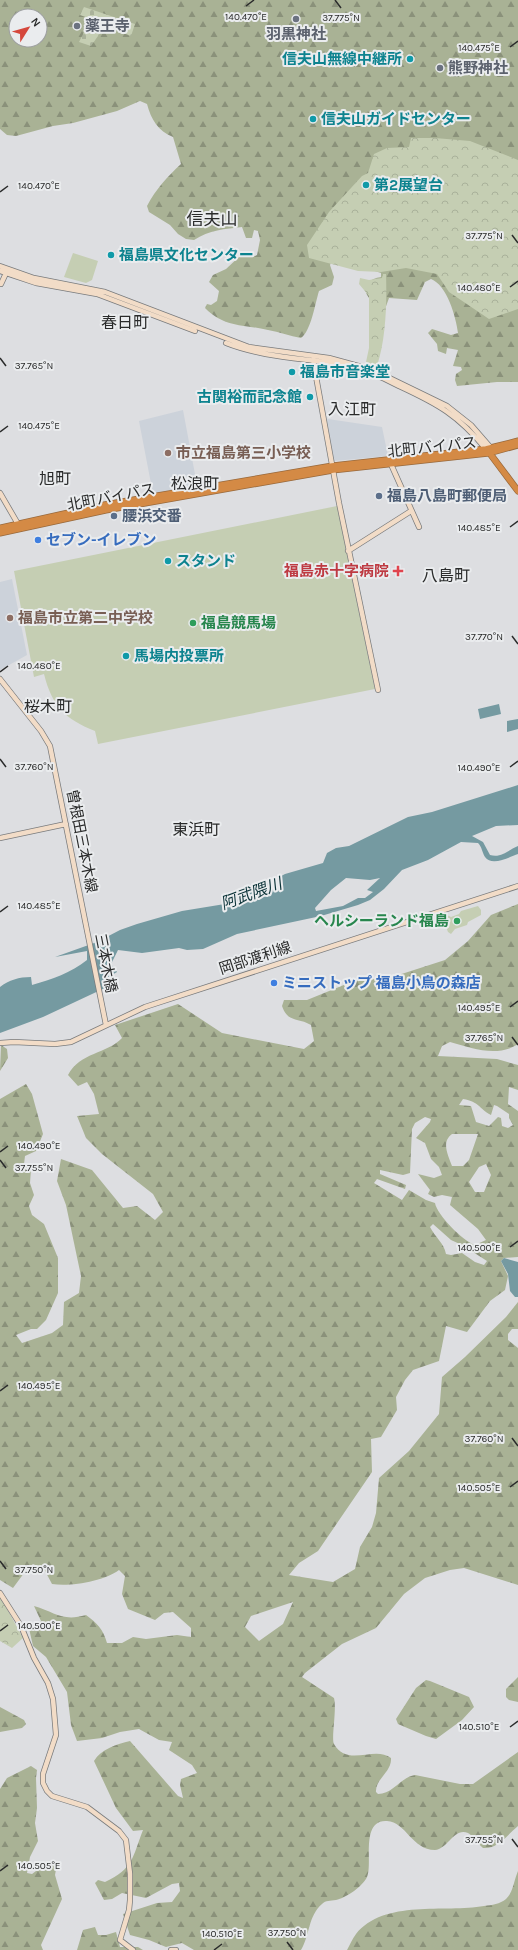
<svg xmlns="http://www.w3.org/2000/svg" width="518" height="1950" viewBox="0 0 518 1950" font-family="Karla,'Noto Sans JP',sans-serif">
  <style>
    .built { fill: #ccd2da }
    .forest { fill: url(#forest-firs); fill-rule: evenodd }
    .cemetery { fill: url(#cemetery-stones) }
    .park { fill: url(#park-crowns) }
    .garden { fill: #c5ceb3 }
    .water { fill: #759aa1; fill-rule: evenodd }
    .lines { fill: none; stroke-linecap: round; stroke-linejoin: round }
    .secondary-casing { stroke: #797b7d; stroke-width: 6 }
    .highway-casing { stroke: #98693c; stroke-width: 7 }
    .secondary { stroke: #f2dcc7; stroke-width: 4.5 }
    .highway { stroke: #d48a45; stroke-width: 5.5 }
    .ticks { fill: none; stroke: #2a2b2b; stroke-width: 1.5 }
    .worship-dot { fill: #6b7280; stroke: #eaecee; stroke-width: 1.5 }
    .culture-dot { fill: #0f9aa8; stroke: #eaecee; stroke-width: 1.5 }
    .education-dot { fill: #8d6e63; stroke: #eaecee; stroke-width: 1.5 }
    .service-dot { fill: #5c6f8a; stroke: #eaecee; stroke-width: 1.5 }
    .shop-dot { fill: #3f7fe0; stroke: #eaecee; stroke-width: 1.5 }
    .health-dot { fill: #e0444e; stroke: #eaecee; stroke-width: 1.5 }
    .leisure-dot { fill: #2e9e5b; stroke: #eaecee; stroke-width: 1.5 }
    .labels { text-anchor: middle; stroke-width: 4; stroke-linejoin: round; paint-order: stroke }
    .worship-label { font-size: 15px; font-weight: bold; fill: #5b616d; stroke: #eaecee; text-anchor: start }
    .culture-label { font-size: 15px; font-weight: bold; fill: #0d838f; stroke: #eaecee; text-anchor: start }
    .street-label { font-size: 15px; fill: #2a2b2b; stroke: #eaecee }
    .education-label { font-size: 15px; font-weight: bold; fill: #785e54; stroke: #eaecee; text-anchor: start }
    .service-label { font-size: 15px; font-weight: bold; fill: #4e5e75; stroke: #eaecee; text-anchor: start }
    .shop-label { font-size: 15px; font-weight: bold; fill: #366cbe; stroke: #eaecee; text-anchor: start }
    .health-label { font-size: 15px; font-weight: bold; fill: #be3a42; stroke: #eaecee; text-anchor: end }
    .leisure-label { font-size: 15px; font-weight: bold; fill: #27864d; stroke: #eaecee; text-anchor: start }
    .neighbourhood-label { font-size: 16px; fill: #2a2b2b; stroke: #eaecee }
    .water-label { font-size: 16px; font-style: italic; fill: #0b3338; stroke: #eaecee }
    .quarter-label { font-size: 17px; fill: #2a2b2b; stroke: #eaecee }
    .ticks-label { font-size: 10px; text-anchor: middle; fill: #2a2b2b; stroke: #eaecee; stroke-width: 4; stroke-linejoin: round; paint-order: stroke }
  </style>
  <defs>
    <pattern id="forest-firs" width="22" height="20" patternUnits="userSpaceOnUse"><rect width="22" height="20" fill="#a9b295"/><path d="M5 1l3.5 6h-7zM16 11l3.5 6h-7z" fill="#8a917a"/></pattern>
    <pattern id="cemetery-stones" width="16" height="16" patternUnits="userSpaceOnUse"><rect width="16" height="16" fill="#c5ceb3"/><path d="M2 7V4a2 2 0 0 1 4 0v3zM10 15v-3a2 2 0 0 1 4 0v3z" fill="#a9b19a"/></pattern>
    <pattern id="park-crowns" width="20" height="18" patternUnits="userSpaceOnUse"><rect width="20" height="18" fill="#c5ceb3"/><path d="M2 6a3 3 0 1 1 6 0M12 15a3 3 0 1 1 6 0" fill="none" stroke="#a9b19a"/></pattern>
  </defs>
  <rect width="100%" height="100%" fill="#dddee1"/>
  <!-- built -->
  <path class="built" d="M183 410 197 485 153 494 139 421Z
    M328 419 382 427 388 456 334 461 327 420Z
    M12 579 27 655 0 670V582Z"/>
  <!-- forest -->
  <path class="forest" d="M0 0H518V382H497L457 386 455 380 456 374 462 370 461 367 453 366 458 350 447 348 446 354 438 351 437 344 428 333 432 329 451 335 458 333C456 317 447 285 431 279L425 282 417 300 389 298 384 312C369 302 352 282 381 277V273L333 258 330 265 334 277 332 285 319 291C315 304 311 331 301 338 290 336 279 332 268 330 243 324 225 328 205 308L207 304 211 305 217 301 219 291 209 282 213 275 226 269 241 255 246 253 255 256 257 255 260 240 258 231 254 230 252 238H246L242 227C225 229 209 230 194 240L186 239 178 234 170 225 149 212 147 206C156 189 167 177 181 164L173 137C158 131 151 119 147 104L140 101 117 111 73 123 53 126 16 136 7 135 0 129ZM16 16H40V40H16Z
    M518 904V1044C497 1058 472 1048 450 1042L442 1046 438 1056 497 1059 518 1065V1090L509 1087 508 1104 518 1111V1257L504 1258 501 1261 508 1276 505 1290 490 1301 467 1332 446 1326 439 1361 413 1370 405 1380 396 1397 397 1410 381 1437 371 1439 372 1472 318 1551 299 1563 289 1575 333 1582 355 1569 360 1547 372 1527 376 1513 379 1478 409 1451 439 1414 442 1377 465 1357 506 1317 518 1302V1329H512L508 1334V1340L518 1348V1585L464 1568 450 1570 425 1578 404 1594 376 1628 342 1644 305 1673 302 1677 334 1698C337 1709 331 1739 334 1744 348 1768 374 1745 391 1758 392 1772 375 1779 376 1792L378 1794C393 1794 401 1777 415 1775L460 1784H473L518 1752V1826C507 1835 498 1849 483 1848 478 1844 473 1836 468 1833 454 1827 448 1849 435 1850 412 1850 406 1822 387 1821 360 1819 373 1864 367 1877 363 1886 346 1898 336 1900 330 1901 326 1900 322 1904 308 1916 310 1935 301 1950H194L182 1943 166 1947 149 1940 130 1935 123 1914 157 1903 172 1902 180 1891 179 1883 172 1884 146 1898 122 1893 112 1899 104 1900 95 1883 98 1880 105 1882C134 1868 132 1858 143 1830L133 1831 116 1808 94 1761C101 1749 117 1744 130 1741L178 1796 183 1798 180 1785 181 1779 197 1773 192 1765 169 1750 172 1742 159 1740 139 1729 120 1732 102 1738 77 1741 71 1725 67 1692 46 1657 33 1646 28 1624 33 1625 41 1621 34 1606C55 1612 62 1622 86 1615 97 1623 103 1629 107 1643H122L133 1637 146 1639 177 1635 191 1637V1628L173 1612 164 1613 155 1620 128 1609 122 1594 125 1576 119 1570C104 1581 71 1587 52 1584L44 1569 33 1564 27 1569 13 1588 0 1580V1099L26 1084 32 1094 43 1134 36 1151 25 1156 24 1164 31 1169 30 1183 34 1195 29 1206 32 1215 44 1224 58 1258V1293L46 1320 37 1329H31L16 1335 22 1343 52 1333 63 1325 64 1302 79 1293 81 1276 66 1205 57 1181 61 1159 92 1170 123 1208 137 1206 155 1220 163 1212 153 1194 102 1154 86 1138 77 1116 99 1114 94 1094 87 1082 78 1086 68 1075C80 1052 107 1054 122 1038L115 1025 178 1004 222 1033 304 1049 314 1041 311 1025C297 1017 288 1023 282 1006L284 1000H307L361 978 383 980 445 960 468 941 491 915ZM463 1099C480 1102 478 1108 491 1115L494 1105 497 1106 509 1114V1118L513 1125 508 1128 502 1126 501 1118 498 1117 489 1126 476 1122 471 1106 459 1105ZM425 1117 431 1119 430 1122 416 1138 425 1143 431 1159 439 1167 442 1175 434 1178 418 1174 430 1190 428 1194 434 1197 442 1195 452 1197 450 1205 478 1229 486 1240 475 1245C463 1241 437 1215 435 1203L426 1200 409 1190 402 1200 374 1183 377 1179 405 1189 406 1185 380 1174V1170L403 1175 410 1173 412 1129 415 1123ZM452 1134H478L469 1160 463 1166H452C448 1155 441 1142 452 1134ZM486 1164 491 1175 484 1192H475L469 1182 479 1167ZM433 1224 451 1240 462 1245 487 1261 484 1265 475 1262 462 1253 451 1255 446 1254C444 1243 435 1237 430 1227ZM293 1602 283 1624 259 1641 245 1627 251 1616Z
    M1 1045 7 1049 8 1058 0 1071Z
    M518 1677V1702L509 1700 506 1697V1689Z
    M426 1680 430 1681 469 1697 474 1707 462 1720 436 1739 426 1736 398 1724 396 1719 416 1688Z
    M0 1707 24 1720 26 1724 22 1728 0 1732Z
    M31 1766 37 1770 36 1778 37 1808 35 1823 38 1841 30 1857 27 1873 32 1874 44 1865 57 1864 55 1875 62 1899 41 1945 43 1950H0V1789L7 1778Z
    M518 1871V1950H347C350 1945 352 1939 356 1934 384 1899 445 1913 484 1906 492 1905 500 1904 506 1899 513 1893 514 1880 518 1871Z
    M95 1927 98 1935H106L116 1932 120 1947H138L143 1950H77L83 1930Z"/>
  <!-- cemetery -->
  <path class="cemetery" d="M84 7 135 24 131 36 105 26 91 46 79 42 91 19 80 15Z"/>
  <!-- park -->
  <path class="park" d="M411 138H435L470 141 518 160V309L489 319 449 292 437 274 406 268 381 272 358 271 309 258 307 245 329 212 362 176 368 173 374 154 387 148 409 147Z
    M383 274H386C387 303 386 339 377 366L366 362 369 348V296L359 284 360 278 369 280 382 278Z
    M0 1596 23 1638 12 1648 0 1641Z"/>
  <!-- garden -->
  <path class="garden" d="M73 253 98 261 92 280 86 283 64 277Z
    M337 506 375 689 98 744 95 731C65 719 52 706 44 674L34 677 14 571Z
    M478 906 481 910V915L468 922 467 925 455 929 451 934 448 932 443 919 447 915 451 917 459 914 461 911Z"/>
  <!-- water -->
  <path class="water" d="M499 704 501 714 480 719 478 709Z
    M518 719V729L507 732V721Z
    M518 785V825L496 826 472 836 483 842 490 855C502 858 508 850 518 846V854C509 857 492 867 485 857 482 852 482 847 478 843L461 842 428 860 402 870 384 889 370 900 358 905 321 916 237 934 203 949 187 950 179 948 142 953 118 950 111 964 117 972 103 980 107 987 43 1017 0 1033V987C9 980 19 977 31 977L32 985C52 979 71 973 87 960V951L55 957 97 942 120 930 137 924 182 911 231 903 285 874 323 863 327 853 336 848 349 846 408 817 432 812ZM346 878 370 880 380 878 367 890 373 892 365 898H358L343 906 316 911 315 908 331 890Z
    M504 1258 518 1262V1297H515L510 1291 508 1274 501 1261Z"/>
  <g class="lines">
    <defs>
      <path id="secondary" d="M0 266 34 278 105 292 249 347 329 358 373 370 447 406 471 425 491 448
        M0 271 36 283 97 294 195 331
        M1 284 7 271
        M226 343C264 358 306 358 345 365 365 369 382 377 399 386 438 404 458 415 486 449
        M313 360 339 503 378 690
        M390 462 419 527
        M0 493 18 524
        M348 551 411 511
        M0 679 41 731 50 746 106 1025
        M0 838 66 824
        M0 1043 14 1042 55 1044 71 1042 145 1007 518 886
        M0 1593 21 1626 34 1658 48 1683 53 1699 56 1735 43 1774V1783L47 1791 52 1796 87 1807 119 1831 126 1840 130 1874V1900L129 1910 120 1940 133 1950
        M171 1950H176"/>
      <path id="highway" d="M488 451 518 491
        M0 528 104 505 332 466 486 449 518 441
        M0 533 106 510 333 470 489 453 518 445"/>
    </defs>
    <!-- secondary casing -->
    <use href="#secondary" class="secondary-casing"/>
    <!-- highway casing -->
    <use href="#highway" class="highway-casing"/>
    <!-- secondary -->
    <use href="#secondary" class="secondary"/>
    <!-- highway -->
    <use href="#highway" class="highway"/>
  </g>
  <!-- ticks -->
  <path class="ticks" d="M335 0 341 8M246 6 254 0M510 47 518 41M0 192 8 186M512 235 518 243M510 287 518 281M0 358 6 366M0 432 8 426M510 527 518 521M512 636 518 644M0 672 8 666M0 759 6 767M510 767 518 761M0 912 8 906M510 1007 518 1001M512 1037 518 1045M0 1152 8 1146M0 1160 6 1168M510 1247 518 1241M0 1391 8 1385M512 1438 518 1446M510 1487 518 1481M0 1561 6 1569M0 1631 8 1625M510 1727 518 1721M512 1839 518 1847M0 1871 8 1865M287 1942 293 1950M214 1950 222 1944"/>
  <!-- markers -->
  <g class="worship-dot">
    <circle cx="296" cy="19" r="4"/>
    <circle cx="77" cy="26" r="4"/>
    <circle cx="440" cy="68" r="4"/>
  </g>
  <g class="culture-dot">
    <circle cx="410" cy="59" r="4"/>
    <circle cx="313" cy="119" r="4"/>
    <circle cx="366" cy="185" r="4"/>
    <circle cx="111" cy="255" r="4"/>
    <circle cx="292" cy="372" r="4"/>
    <circle cx="310" cy="397" r="4"/>
    <circle cx="168" cy="561" r="4"/>
    <circle cx="126" cy="656" r="4"/>
  </g>
  <g class="education-dot">
    <circle cx="168" cy="453" r="4"/>
    <circle cx="10" cy="618" r="4"/>
  </g>
  <g class="service-dot">
    <circle cx="379" cy="496" r="4"/>
    <circle cx="114" cy="516" r="4"/>
  </g>
  <g class="shop-dot">
    <circle cx="38" cy="540" r="4"/>
    <circle cx="274" cy="983" r="4"/>
  </g>
  <path class="health-dot" d="M396 565h4v4h4v4h-4v4h-4v-4h-4v-4h4z"/>
  <g class="leisure-dot">
    <circle cx="193" cy="623" r="4"/>
    <circle cx="457" cy="921" r="4"/>
  </g>
  <g class="labels">
    <!-- worship labels -->
    <g class="worship-label">
      <text x="85" y="31">薬王寺</text>
      <text x="296" y="39" text-anchor="middle">羽黒神社</text>
      <text x="448" y="73">熊野神社</text>
    </g>
    <!-- culture labels -->
    <g class="culture-label">
      <text x="402" y="64" text-anchor="end">信夫山無線中継所</text>
      <text x="321" y="124">信夫山ガイドセンター</text>
      <text x="374" y="190">第2展望台</text>
      <text x="119" y="260">福島県文化センター</text>
      <text x="300" y="377">福島市音楽堂</text>
      <text x="302" y="402" text-anchor="end">古関裕而記念館</text>
      <text x="176" y="566">スタンド</text>
      <text x="134" y="661">馬場内投票所</text>
    </g>
    <!-- street labels -->
    <g class="street-label">
      <text transform="translate(432 447) rotate(-6)" y="5">北町バイパス</text>
      <text transform="translate(111 497) rotate(-11)" y="5">北町バイパス</text>
      <text transform="translate(82 841) rotate(79)" y="5">曽根田三本木線</text>
      <text transform="translate(255 958) rotate(-18)" y="5">岡部渡利線</text>
      <text transform="translate(106 963) rotate(79)" y="5">三本木橋</text>
    </g>
    <!-- education labels -->
    <g class="education-label">
      <text x="176" y="458">市立福島第三小学校</text>
      <text x="18" y="623">福島市立第二中学校</text>
    </g>
    <!-- service labels -->
    <g class="service-label">
      <text x="387" y="501">福島八島町郵便局</text>
      <text x="122" y="521">腰浜交番</text>
    </g>
    <!-- shop labels -->
    <g class="shop-label">
      <text x="46" y="545">セブン-イレブン</text>
      <text x="282" y="988">ミニストップ 福島小鳥の森店</text>
    </g>
    <!-- health labels -->
    <g class="health-label">
      <text x="389" y="576">福島赤十字病院</text>
    </g>
    <!-- leisure labels -->
    <g class="leisure-label">
      <text x="201" y="628">福島競馬場</text>
      <text x="449" y="926" text-anchor="end">ヘルシーランド福島</text>
    </g>
    <!-- neighbourhood labels -->
    <g class="neighbourhood-label">
      <text x="125" y="328">春日町</text>
      <text x="352" y="415">入江町</text>
      <text x="55" y="484">旭町</text>
      <text x="195" y="489">松浪町</text>
      <text x="446" y="581">八島町</text>
      <text x="48" y="712">桜木町</text>
      <text x="196" y="835">東浜町</text>
    </g>
    <!-- water labels -->
    <g class="water-label">
      <text transform="translate(251 893) rotate(-20)" y="6">阿武隈川</text>
    </g>
    <!-- quarter labels -->
    <g class="quarter-label">
      <text x="212" y="225">信夫山</text>
    </g>
  </g>
  <g class="ticks-label">
    <text x="246" y="20">140.470°E</text>
    <text x="341" y="21">37.775°N</text>
    <text x="479" y="51">140.475°E</text>
    <text x="39" y="189">140.470°E</text>
    <text x="484" y="239">37.775°N</text>
    <text x="479" y="291">140.480°E</text>
    <text x="34" y="369">37.765°N</text>
    <text x="39" y="429">140.475°E</text>
    <text x="479" y="531">140.485°E</text>
    <text x="484" y="640">37.770°N</text>
    <text x="39" y="669">140.480°E</text>
    <text x="34" y="770">37.760°N</text>
    <text x="479" y="771">140.490°E</text>
    <text x="39" y="909">140.485°E</text>
    <text x="479" y="1011">140.495°E</text>
    <text x="484" y="1041">37.765°N</text>
    <text x="39" y="1149">140.490°E</text>
    <text x="34" y="1171">37.755°N</text>
    <text x="479" y="1251">140.500°E</text>
    <text x="39" y="1389">140.495°E</text>
    <text x="484" y="1442">37.760°N</text>
    <text x="479" y="1491">140.505°E</text>
    <text x="34" y="1573">37.750°N</text>
    <text x="39" y="1629">140.500°E</text>
    <text x="479" y="1730">140.510°E</text>
    <text x="484" y="1843">37.755°N</text>
    <text x="39" y="1869">140.505°E</text>
    <text x="287" y="1936">37.750°N</text>
    <text x="222" y="1937">140.510°E</text>
  </g>
  <!-- north arrow -->
  <g transform="translate(28 28) rotate(53)"><circle r="19" fill="#eaecee" stroke="#9d9fa0"/>
  <path d="M0-3L7 15L0 10L-7 15Z" fill="#d5473c"/>
  <text y="-6" font-size="11" font-weight="bold" text-anchor="middle" fill="#2a2b2b">N</text>
  </g>
</svg>
